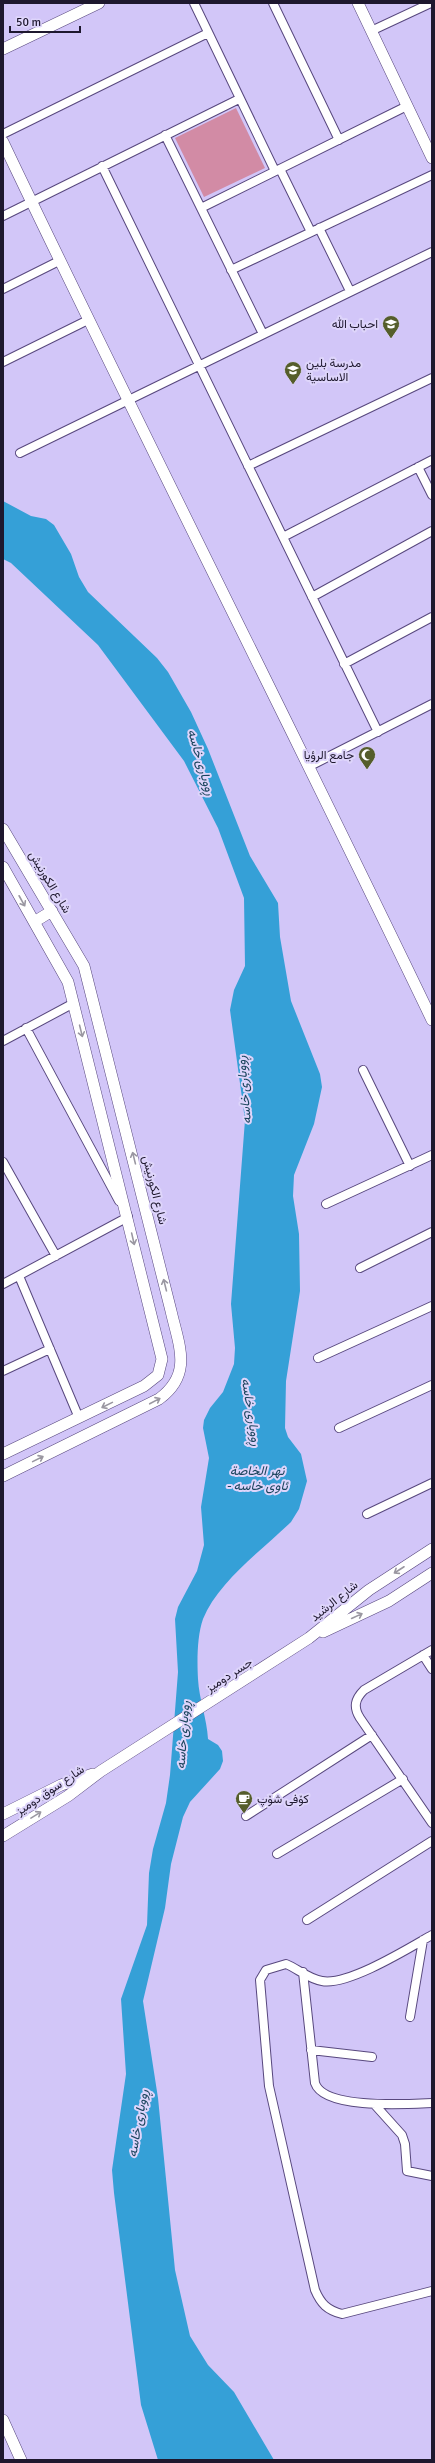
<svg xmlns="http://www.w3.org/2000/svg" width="435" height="2463" viewBox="0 0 435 2463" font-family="Signika,Vazirmatn,sans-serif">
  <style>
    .green { fill: #d28ba5 }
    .water { fill: #35a0d7 }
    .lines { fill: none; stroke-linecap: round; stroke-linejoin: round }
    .street-casing { stroke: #58487e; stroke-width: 10 }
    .secondary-casing { stroke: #58487e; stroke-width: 12 }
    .street { stroke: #fff; stroke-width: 8 }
    .secondary { stroke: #fff; stroke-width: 11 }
    .oneway { stroke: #9a97a1 }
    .labels { text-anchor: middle; stroke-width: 4; stroke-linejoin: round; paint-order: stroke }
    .poi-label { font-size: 12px; fill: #1e182e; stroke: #ded5fb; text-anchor: end }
    .street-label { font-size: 12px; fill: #1e182e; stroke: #ded5fb }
    .water-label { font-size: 13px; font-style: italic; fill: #1b455d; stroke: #ded5fb }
  </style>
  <rect width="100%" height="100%" fill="#d2c6f8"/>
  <!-- green -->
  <path class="green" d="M236 108 265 168 204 197 175 138Z"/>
  <!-- water -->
  <path class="water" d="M3 501 31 516 46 519 54 525 71 554 79 577 88 592 157 658 168 672 191 712 208 749 250 856 278 903 280 937 291 1001 320 1074 322 1087 314 1124 294 1175 293 1196 299 1234 300 1291 286 1381 285 1428 288 1437 301 1454 307 1481 299 1509 291 1522C262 1550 218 1582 203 1619 197 1636 197 1661 198 1679 199 1699 207 1719 208 1739L218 1745 222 1751 223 1761 220 1769 190 1802 183 1817 171 1864 165 1908 143 2001 158 2098 175 2270 190 2336 208 2365 234 2392 274 2460H158L141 2405 114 2193 112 2170 126 2074 121 1999 147 1925 149 1873 153 1849 166 1803 170 1775 178 1672 175 1619 178 1607 197 1571 204 1545 201 1507 209 1458 203 1428 204 1420 210 1408 223 1392 234 1364 235 1348 231 1304 245 1120 230 1010 234 990 245 966 244 898 218 828 184 761 98 645 11 563 3 559Z"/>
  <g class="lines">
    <defs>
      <path id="street" d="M194 3 275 171
        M273 3 339 140
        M371 31 431 3
        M3 134 208 33
        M165 135 263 334
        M102 166 378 732
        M280 169 311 232
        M201 208 407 106
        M3 216 239 99
        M319 228 350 291
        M231 270 432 175
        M3 289 59 261
        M3 362 88 320
        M20 453 432 252
        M248 466 432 378
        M418 467 432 495
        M283 537 432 460
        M312 597 432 531
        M344 664 432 617
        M310 766 432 704
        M26 1028 119 1201
        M3 1041 74 1003
        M363 1070 410 1166
        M3 1162 56 1256
        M326 1204 432 1155
        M360 1268 432 1232
        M19 1276 79 1418
        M3 1284 128 1217 127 1214
        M318 1358 432 1306
        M3 1371 50 1349
        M339 1428 432 1385
        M367 1514 432 1483
        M432 1650 364 1690C355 1699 353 1707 360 1718L432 1823
        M423 1655 432 1669
        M246 1816 372 1735
        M277 1854 403 1779
        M307 1920 432 1841
        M432 1935C409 1948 348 1986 322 1981 309 1979 298 1969 286 1964L266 1970 260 1980 269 2086 315 2290C321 2304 327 2310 342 2314L432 2291
        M303 1972 315 2083C324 2110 408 2104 432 2103
        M410 2017 423 1940
        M311 2050 372 2057
        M375 2105 402 2135 405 2144 407 2171 432 2176"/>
      <path id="secondary" d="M358 3 432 158
        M3 49 99 3
        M3 142C143 436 291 726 432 1020
        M3 829 84 966 171 1311C179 1346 193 1374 159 1399L3 1476
        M3 867 68 982 162 1359 158 1375 144 1386 3 1454
        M34 922 52 911
        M323 1632 389 1601 432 1573
        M3 1814 61 1785 93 1774
        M3 1836 68 1796 101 1771 309 1638 369 1590 432 1549
        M3 2420 21 2460"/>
    </defs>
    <!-- street casing -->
    <use href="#street" class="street-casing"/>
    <!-- secondary casing -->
    <use href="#secondary" class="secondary-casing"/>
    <!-- street -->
    <use href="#street" class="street"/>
    <!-- secondary -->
    <use href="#secondary" class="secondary"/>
  </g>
  <!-- one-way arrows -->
  <defs><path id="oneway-shaft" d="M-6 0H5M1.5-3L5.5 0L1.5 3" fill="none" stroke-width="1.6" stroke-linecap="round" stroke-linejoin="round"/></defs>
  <g class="oneway">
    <use href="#oneway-shaft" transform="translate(22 901) rotate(61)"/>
    <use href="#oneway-shaft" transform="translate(81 1031) rotate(76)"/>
    <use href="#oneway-shaft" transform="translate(134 1158) rotate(-104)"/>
    <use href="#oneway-shaft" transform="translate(133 1239) rotate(77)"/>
    <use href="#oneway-shaft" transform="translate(165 1285) rotate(-104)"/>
    <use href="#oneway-shaft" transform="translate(155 1401) rotate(-28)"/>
    <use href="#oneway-shaft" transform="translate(107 1405) rotate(154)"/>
    <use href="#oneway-shaft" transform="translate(38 1459) rotate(-26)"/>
    <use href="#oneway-shaft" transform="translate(399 1570) rotate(147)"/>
    <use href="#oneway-shaft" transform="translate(357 1616) rotate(-25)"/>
    <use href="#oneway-shaft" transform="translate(36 1815) rotate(-32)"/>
  </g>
  <!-- icons -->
  <defs>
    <symbol id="school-pin" viewBox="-11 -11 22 30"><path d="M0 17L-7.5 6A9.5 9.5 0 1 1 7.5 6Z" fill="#555d2b" stroke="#ded5fb"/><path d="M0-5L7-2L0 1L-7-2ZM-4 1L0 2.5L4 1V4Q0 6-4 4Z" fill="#fff"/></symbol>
    <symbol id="mosque-pin" viewBox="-11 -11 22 30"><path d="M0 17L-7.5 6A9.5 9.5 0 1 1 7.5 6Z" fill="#555d2b" stroke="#ded5fb"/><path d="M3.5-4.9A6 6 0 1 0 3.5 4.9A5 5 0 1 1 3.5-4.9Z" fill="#fff"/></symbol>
    <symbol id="cafe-pin" viewBox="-11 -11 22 30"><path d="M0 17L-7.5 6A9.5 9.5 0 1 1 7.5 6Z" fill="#555d2b" stroke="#ded5fb"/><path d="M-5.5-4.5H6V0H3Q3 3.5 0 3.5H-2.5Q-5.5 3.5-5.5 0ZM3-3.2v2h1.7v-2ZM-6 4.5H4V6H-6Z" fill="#fff"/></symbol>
  </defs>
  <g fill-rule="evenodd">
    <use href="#school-pin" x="381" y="314" width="20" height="27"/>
    <use href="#school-pin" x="283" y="360" width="20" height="27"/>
    <use href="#mosque-pin" x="357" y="745" width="20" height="27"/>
    <use href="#cafe-pin" x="234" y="1789" width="20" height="27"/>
  </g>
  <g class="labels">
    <!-- poi labels -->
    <g class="poi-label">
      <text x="378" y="328">احباب الله</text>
      <text x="306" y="367" text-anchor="start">مدرسة بلين<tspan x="306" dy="14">الاساسية</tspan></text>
      <text x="354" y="759">جامع الرؤيا</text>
      <text x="257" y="1803" text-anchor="start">کۆفی شۆپ</text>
    </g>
    <!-- street labels -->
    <g class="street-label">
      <text transform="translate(50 882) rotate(59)" y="4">شارع الكورنيش</text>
      <text transform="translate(155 1190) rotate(76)" y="4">شارع الكورنيش</text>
      <text transform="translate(334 1601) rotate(-39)" y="4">شارع الرشيد</text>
      <text transform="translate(229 1675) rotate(-33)" y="4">جسر دوميز</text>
      <text transform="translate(50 1790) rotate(-34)" y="4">شارع سوق دوميز</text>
    </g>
    <!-- water labels -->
    <g class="water-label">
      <text transform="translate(202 762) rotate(74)" y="5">ڕووباری خاسە</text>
      <text transform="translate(243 1090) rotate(-95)" y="5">ڕووباری خاسە</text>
      <text transform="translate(252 1412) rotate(81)" y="5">ڕووباری خاسە</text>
      <text x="257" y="1475">نهر الخاصة<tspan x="257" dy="15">- ئاوی خاسە</tspan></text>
      <text transform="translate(182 1735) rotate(-86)" y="5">ڕووباری خاسە</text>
      <text transform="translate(137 2123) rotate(-80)" y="5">ڕووباری خاسە</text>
    </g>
  </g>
  <!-- border -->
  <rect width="435" height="2463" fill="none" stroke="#1e182e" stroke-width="8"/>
  <!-- scale -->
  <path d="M10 26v6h70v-6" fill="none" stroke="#1e182e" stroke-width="2"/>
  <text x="16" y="26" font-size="12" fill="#1e182e" stroke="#ded5fb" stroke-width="3" paint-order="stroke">50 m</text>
</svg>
